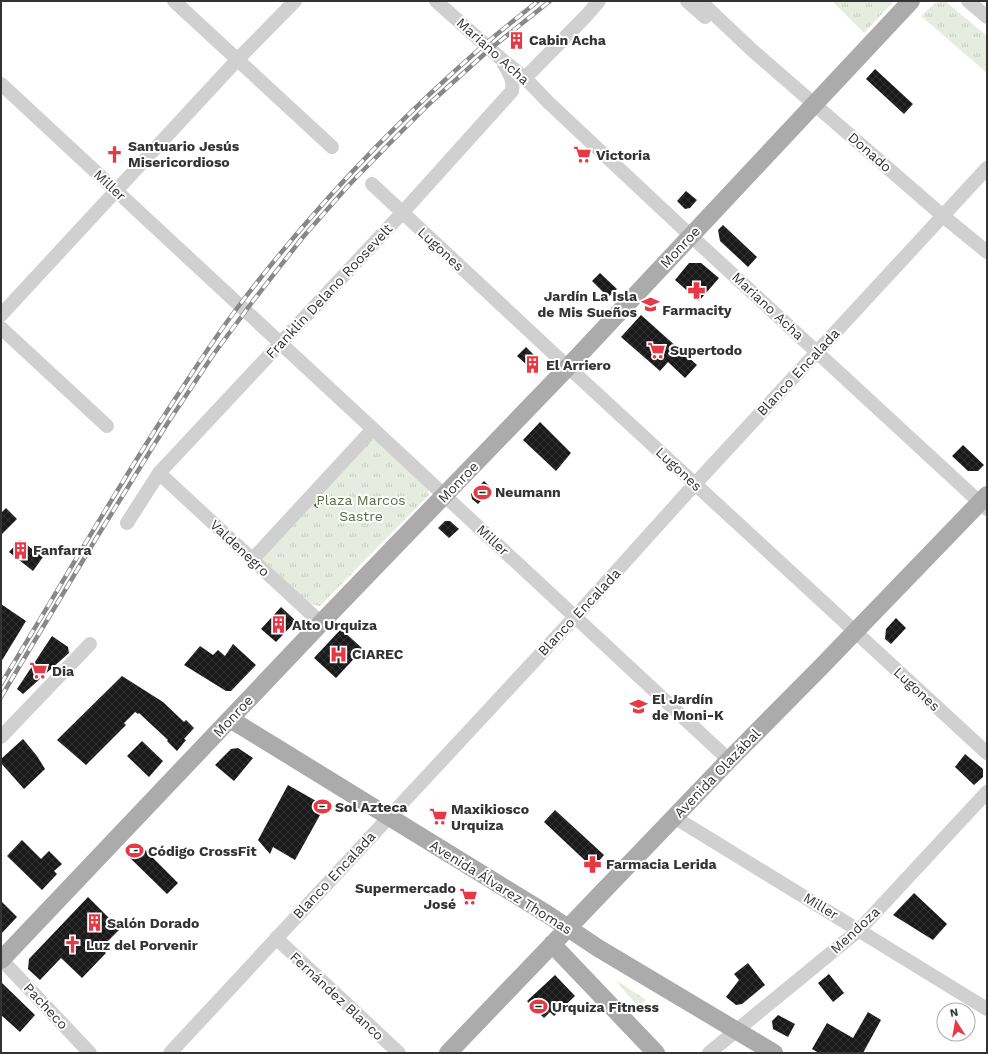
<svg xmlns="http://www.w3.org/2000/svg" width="988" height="1054" viewBox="0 0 988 1054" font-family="'Work Sans',sans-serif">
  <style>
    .grass { fill: url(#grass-tufts) }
    .building { fill: url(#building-cross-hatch) }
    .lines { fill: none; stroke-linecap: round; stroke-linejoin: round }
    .minor { stroke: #d0d0d0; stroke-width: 14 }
    .major { stroke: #ababab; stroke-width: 18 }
    .rail-casing { stroke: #888; stroke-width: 4.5 }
    .rail { stroke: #fff; stroke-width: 3; stroke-dasharray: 9; stroke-linecap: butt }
    .labels { text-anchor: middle; stroke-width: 4; stroke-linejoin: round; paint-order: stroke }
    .poi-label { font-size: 14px; font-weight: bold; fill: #333; stroke: #fff; text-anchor: start }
    .street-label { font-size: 14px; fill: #333; stroke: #fff }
    .park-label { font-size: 14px; fill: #56703f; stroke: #fff }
  </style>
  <defs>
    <pattern id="grass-tufts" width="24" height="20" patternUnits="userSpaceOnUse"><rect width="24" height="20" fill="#e6ecdf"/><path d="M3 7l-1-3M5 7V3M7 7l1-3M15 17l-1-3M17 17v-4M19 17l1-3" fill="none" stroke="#c6cbc0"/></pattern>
    <pattern id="building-cross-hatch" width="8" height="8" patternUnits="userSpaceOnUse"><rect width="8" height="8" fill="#1a1a1a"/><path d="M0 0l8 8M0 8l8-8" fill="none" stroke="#333"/></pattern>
  </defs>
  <rect width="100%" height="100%" fill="#fff"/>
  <!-- grass -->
  <path class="grass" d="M832 1H894L864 33Z
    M945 1 987 36V73L921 16 935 3Z
    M373 439 428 488 429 495 320 606 310 604 259 556Z
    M616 980 646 1000 639 1007 620 986Z"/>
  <!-- building -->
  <path class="building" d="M875 69 913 104 904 114 866 79Z
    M686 191 697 200 690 208 685 209 677 201Z
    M723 225 757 257 748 267 720 241 718 230Z
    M689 263H701L719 278 699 301 675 280Z
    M600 273 617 289 608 297 592 281Z
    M641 315 697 365 685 378 668 362 660 371 621 337Z
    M526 347 539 360 538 375 517 356Z
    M540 422 571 453 556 471 523 440Z
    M963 445 984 465 978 471H968L952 456Z
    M484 481 492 489 478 504 472 499 471 494Z
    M323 496 326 499 317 508 314 505Z
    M6 508 17 519 1 535V513Z
    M445 521H450L459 529 449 538 438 528Z
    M20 540 43 557 33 571 9 552Z
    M1 604 26 621 1 662Z
    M281 607 296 621 276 642 261 629Z
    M896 618 906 628 891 644 885 639 886 629Z
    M341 629 363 649 336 678 314 658Z
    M52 636 68 647 69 653 23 694 17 689Z
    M233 644 256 665 231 691H226L184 665 200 646 213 655 218 650 225 656Z
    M122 676 163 702 184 722 186 720 194 728 184 739 186 740 177 751 167 741 168 740 139 713 138 714 135 712 124 723 126 725 86 765 57 740Z
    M23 739 37 756 45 769 24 789 1 763V759Z
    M142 741 163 761 149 777 127 756Z
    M238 748 253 758 234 781 215 765 231 749Z
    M965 754 983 769V777L974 785 955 767Z
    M288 785 325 806 295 860 273 847 270 854 258 840Z
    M555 810 604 855 593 868 544 822Z
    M22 840 41 859 49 851 62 864 54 871 57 874 42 890 7 856Z
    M140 845 178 883 167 894 128 856Z
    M914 893 947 924 933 940 893 915Z
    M88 897 120 929 101 948 106 953 82 978 61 958 40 980 28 969 29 959Z
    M1 901 17 917 1 934Z
    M748 963 765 985 742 1004 736 1005 726 997 739 980 734 974Z
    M829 974 844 993 833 1002 818 983Z
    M555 975 575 996 554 1016 550 1012 544 1018 527 1001Z
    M1 982 35 1015 20 1032 1 1015Z
    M868 1012 881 1020 863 1053H819L812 1049 827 1023 853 1038Z
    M778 1015 795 1024 788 1037 773 1029 772 1021Z"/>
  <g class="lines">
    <!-- minor -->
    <path class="minor" d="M174 1 332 147
      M436 1 499 57 525 78 549 103 691 236 987 509
      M687 1 705 17
      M700 1 753 51 943 216 987 252
      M968 1 987 17
      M525 78 587 15 599 1
      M1 84 373 429 729 760
      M372 184 568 367 987 753
      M1 315 238 59 295 1
      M1 328 107 426
      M159 473 321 623
      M127 523 159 473 403 212 512 91C514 80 509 73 504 64
      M252 560 373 429
      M1 737 90 644
      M674 817 987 1009
      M276 938 399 1053
      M1 959 90 1053
      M170 1053 575 617 695 484 987 168
      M709 1053 859 930 987 792"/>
    <!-- major -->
    <path class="major" d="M230 719 547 914 598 948 774 1053
      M552 944 656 1053
      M1 960 321 623 568 367 911 1
      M448 1053 729 760 820 668 987 495"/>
    <defs>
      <path id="rail" d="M1 684C59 589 114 492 175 399 194 370 212 342 232 315 306 216 391 126 484 45 501 30 520 16 538 1
        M1 697 97 537 167 424 213 355 253 301 303 237 348 186 386 147 429 104 490 49 550 1"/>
    </defs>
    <!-- rail casing -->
    <use href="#rail" class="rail-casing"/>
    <!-- rail -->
    <use href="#rail" class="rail"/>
  </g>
  <!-- icons -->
  <defs>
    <symbol id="building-bare" viewBox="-9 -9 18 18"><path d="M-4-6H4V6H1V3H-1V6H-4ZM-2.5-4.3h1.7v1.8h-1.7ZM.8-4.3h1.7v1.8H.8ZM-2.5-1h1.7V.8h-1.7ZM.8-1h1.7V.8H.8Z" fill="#e63946" stroke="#fff" stroke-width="2.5" paint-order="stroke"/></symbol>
    <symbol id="church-bare" viewBox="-9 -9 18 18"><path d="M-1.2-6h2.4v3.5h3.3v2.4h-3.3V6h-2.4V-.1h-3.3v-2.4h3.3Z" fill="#e63946" stroke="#fff" stroke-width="2.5" paint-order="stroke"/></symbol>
    <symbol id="supermarket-bare" viewBox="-9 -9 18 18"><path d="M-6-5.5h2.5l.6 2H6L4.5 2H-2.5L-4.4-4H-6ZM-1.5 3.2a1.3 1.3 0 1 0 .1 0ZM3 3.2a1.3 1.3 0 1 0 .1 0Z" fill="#e63946" stroke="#fff" stroke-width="2.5" paint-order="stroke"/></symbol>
    <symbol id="pharmacy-bare" viewBox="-9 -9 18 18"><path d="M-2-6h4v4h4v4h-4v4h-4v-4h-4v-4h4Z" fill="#e63946" stroke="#fff" stroke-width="2.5" paint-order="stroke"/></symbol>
    <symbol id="school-bare" viewBox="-9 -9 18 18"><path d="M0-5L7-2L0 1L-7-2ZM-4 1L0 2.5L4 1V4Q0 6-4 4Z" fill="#e63946" stroke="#fff" stroke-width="2.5" paint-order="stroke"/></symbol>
    <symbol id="stadium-bare" viewBox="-9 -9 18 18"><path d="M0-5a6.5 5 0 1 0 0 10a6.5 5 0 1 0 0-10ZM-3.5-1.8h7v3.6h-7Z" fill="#e63946" stroke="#fff" stroke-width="2.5" paint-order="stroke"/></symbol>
    <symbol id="hospital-bare" viewBox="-9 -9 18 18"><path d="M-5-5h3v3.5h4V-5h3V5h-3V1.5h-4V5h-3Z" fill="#e63946" stroke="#fff" stroke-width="2.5" paint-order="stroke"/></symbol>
  </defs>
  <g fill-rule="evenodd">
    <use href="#building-bare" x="504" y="28" width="25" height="25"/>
    <use href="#church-bare" x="102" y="142" width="25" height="25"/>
    <use href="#supermarket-bare" x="570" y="142" width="25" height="25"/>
    <use href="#pharmacy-bare" x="684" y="278" width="25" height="25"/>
    <use href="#school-bare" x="638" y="292" width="25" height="25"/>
    <use href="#supermarket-bare" x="644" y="338" width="25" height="25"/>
    <use href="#building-bare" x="520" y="352" width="25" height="25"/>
    <use href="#stadium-bare" x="470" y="480" width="25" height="25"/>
    <use href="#building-bare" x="8" y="538" width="25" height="25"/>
    <use href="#building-bare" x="266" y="612" width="25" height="25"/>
    <use href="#hospital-bare" x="326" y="642" width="25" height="25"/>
    <use href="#supermarket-bare" x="26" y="658" width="25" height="25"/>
    <use href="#school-bare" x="626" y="694" width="25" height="25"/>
    <use href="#stadium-bare" x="310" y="794" width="25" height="25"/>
    <use href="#supermarket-bare" x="426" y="804" width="25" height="25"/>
    <use href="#stadium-bare" x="122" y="838" width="25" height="25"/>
    <use href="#pharmacy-bare" x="580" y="852" width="25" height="25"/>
    <use href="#supermarket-bare" x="456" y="884" width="25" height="25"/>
    <use href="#building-bare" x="82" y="910" width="25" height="25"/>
    <use href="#church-bare" x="60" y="932" width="25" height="25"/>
    <use href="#stadium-bare" x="526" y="994" width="25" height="25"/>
  </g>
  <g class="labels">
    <!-- poi labels -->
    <g class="poi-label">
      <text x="529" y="45">Cabin Acha</text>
      <text x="128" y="151">Santuario Jesús<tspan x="128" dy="16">Misericordioso</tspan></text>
      <text x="596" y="160">Victoria</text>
      <text x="637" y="301" text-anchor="end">Jardín La Isla<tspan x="637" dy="16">de Mis Sueños</tspan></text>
      <text x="697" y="315" text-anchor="middle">Farmacity</text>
      <text x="670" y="355">Supertodo</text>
      <text x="546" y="370">El Arriero</text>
      <text x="495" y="497">Neumann</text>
      <text x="33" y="555">Fanfarra</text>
      <text x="292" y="630">Alto Urquiza</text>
      <text x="352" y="659">CIAREC</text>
      <text x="52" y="676">Dia</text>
      <text x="652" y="704">El Jardín<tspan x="652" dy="16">de Moni-K</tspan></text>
      <text x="335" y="812">Sol Azteca</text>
      <text x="451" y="814">Maxikiosco<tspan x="451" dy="16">Urquiza</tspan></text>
      <text x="148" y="856">Código CrossFit</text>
      <text x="606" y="869">Farmacia Lerida</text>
      <text x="456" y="893" text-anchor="end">Supermercado<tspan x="456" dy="16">José</tspan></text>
      <text x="107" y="928">Salón Dorado</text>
      <text x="86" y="950">Luz del Porvenir</text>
      <text x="552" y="1012">Urquiza Fitness</text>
    </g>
    <!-- street labels -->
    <g class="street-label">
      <text transform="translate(493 51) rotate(42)" y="5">Mariano Acha</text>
      <text transform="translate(870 152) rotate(41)" y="5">Donado</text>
      <text transform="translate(110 185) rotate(43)" y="5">Miller</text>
      <text transform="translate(680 247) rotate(-47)" y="5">Monroe</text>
      <text transform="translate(441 249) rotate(43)" y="5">Lugones</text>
      <text transform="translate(329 291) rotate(-47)" y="5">Franklin Delano Roosevelt</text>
      <text transform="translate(768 306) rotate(43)" y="5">Mariano Acha</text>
      <text transform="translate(798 372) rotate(-47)" y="5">Blanco Encalada</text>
      <text transform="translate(679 469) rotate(43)" y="5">Lugones</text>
      <text transform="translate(458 482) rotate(-46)" y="5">Monroe</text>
      <text transform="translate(493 540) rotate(43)" y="5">Miller</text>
      <text transform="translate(240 548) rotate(43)" y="5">Valdenegro</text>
      <text transform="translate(579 612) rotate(-47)" y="5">Blanco Encalada</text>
      <text transform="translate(917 689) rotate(43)" y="5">Lugones</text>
      <text transform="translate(233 716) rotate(-47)" y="5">Monroe</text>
      <text transform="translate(717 773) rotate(-46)" y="5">Avenida Olazábal</text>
      <text transform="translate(334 875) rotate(-47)" y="5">Blanco Encalada</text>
      <text transform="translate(501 887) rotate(32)" y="5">Avenida Álvarez Thomas</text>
      <text transform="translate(821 906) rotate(31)" y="5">Miller</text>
      <text transform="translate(855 930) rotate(-43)" y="5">Mendoza</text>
      <text transform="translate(337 996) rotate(43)" y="5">Fernández Blanco</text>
      <text transform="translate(46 1006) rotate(47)" y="5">Pacheco</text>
    </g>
    <!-- park labels -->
    <g class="park-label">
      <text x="361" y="505">Plaza Marcos<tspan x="361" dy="16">Sastre</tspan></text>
    </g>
  </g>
  <!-- border -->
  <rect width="988" height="1054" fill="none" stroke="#333333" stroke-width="4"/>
  <!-- north arrow -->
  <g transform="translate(956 1022) rotate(349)"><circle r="19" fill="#ffffff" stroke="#adadad"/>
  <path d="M0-3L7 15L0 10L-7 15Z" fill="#e63946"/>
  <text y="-6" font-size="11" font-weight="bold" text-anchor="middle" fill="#333333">N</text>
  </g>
</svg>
